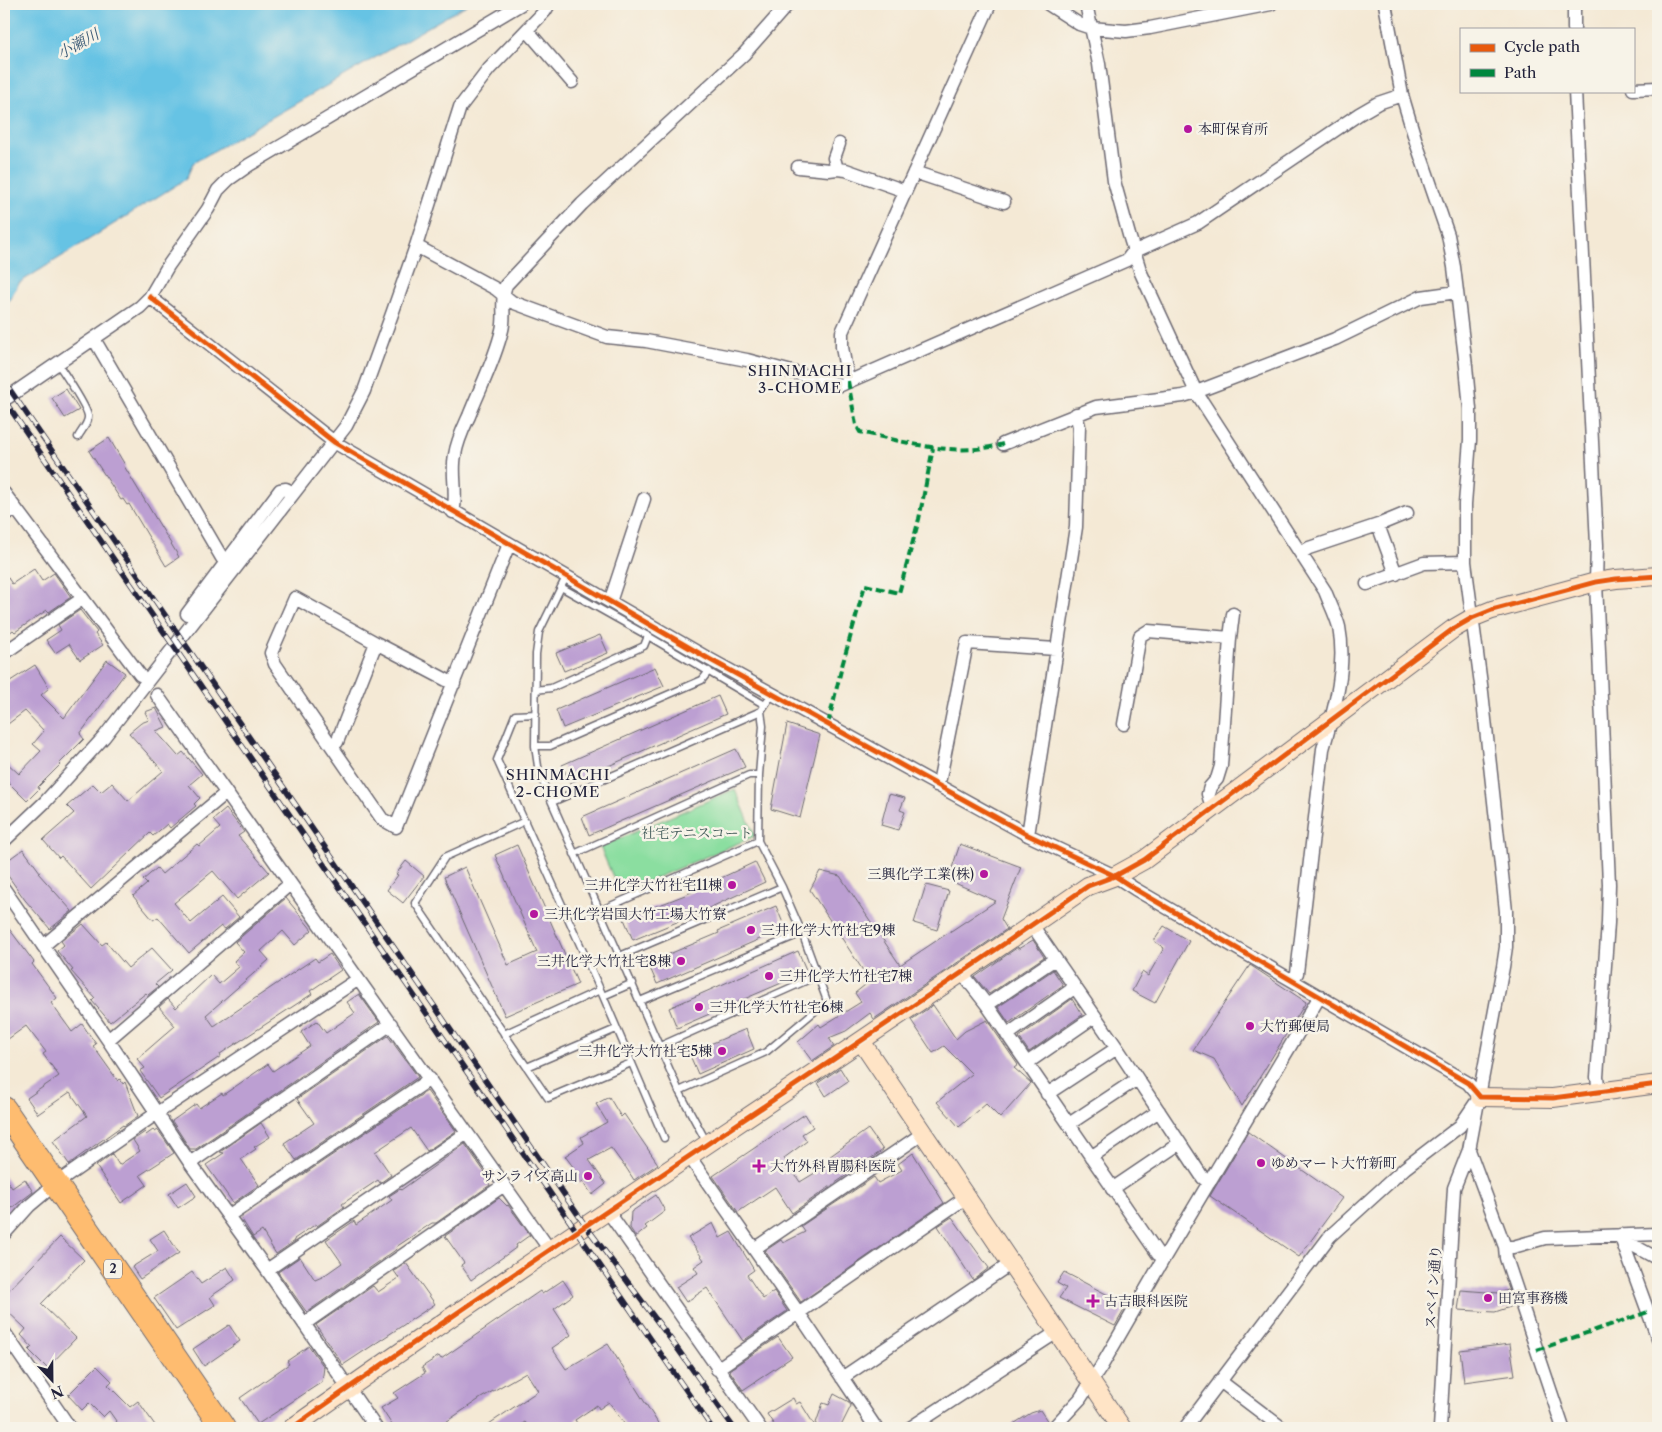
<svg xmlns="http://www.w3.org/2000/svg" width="1662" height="1432" viewBox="0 0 1662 1432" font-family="'Libre Caslon Text','Noto Serif JP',serif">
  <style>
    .green { fill: #8bdea0; stroke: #56806e }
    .water { fill: #66c3e4; stroke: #447290 }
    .building { fill: #bc9fd2 }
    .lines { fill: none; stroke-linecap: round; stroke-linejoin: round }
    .lane-casing { stroke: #6c6871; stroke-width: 9 }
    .street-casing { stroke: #6c6871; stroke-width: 15 }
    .secondary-casing { stroke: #6c6871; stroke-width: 20 }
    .highway-casing { stroke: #6c6871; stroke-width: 26 }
    .lane { stroke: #fff; stroke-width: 6 }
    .street { stroke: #fff; stroke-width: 12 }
    .secondary { stroke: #ffe4c6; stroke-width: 18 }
    .highway { stroke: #febc70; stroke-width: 24 }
    .rail-casing { stroke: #22223b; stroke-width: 5.5 }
    .rail { stroke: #f7f3e8; stroke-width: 4; stroke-dasharray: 11; stroke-linecap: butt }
    .quiet { stroke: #00873e; stroke-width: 4; stroke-dasharray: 8 4; stroke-linecap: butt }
    .cycleway-casing { stroke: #f7f3e8; stroke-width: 8 }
    .cycleway { stroke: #e8590c; stroke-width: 5 }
    .poi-dot { fill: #b5179e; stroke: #f7f3e8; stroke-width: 2 }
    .labels { text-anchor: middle; stroke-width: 5; stroke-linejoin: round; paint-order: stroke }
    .shield { fill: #f7f3e8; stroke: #62616f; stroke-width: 1 }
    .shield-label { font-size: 12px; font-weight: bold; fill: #22223b }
    .poi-label { font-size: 14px; fill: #22223b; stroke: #f7f3e8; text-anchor: start }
    .park-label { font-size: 14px; fill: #425a59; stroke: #f7f3e8 }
    .street-label { font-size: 14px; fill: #22223b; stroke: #f7f3e8 }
    .water-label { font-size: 15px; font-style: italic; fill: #3a5a76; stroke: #f7f3e8 }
    .neighbourhood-label { font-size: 15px; letter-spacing: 1px; fill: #22223b; stroke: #f7f3e8 }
  </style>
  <rect width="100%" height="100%" fill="#f7f3e8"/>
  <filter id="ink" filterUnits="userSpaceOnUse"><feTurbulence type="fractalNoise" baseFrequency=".02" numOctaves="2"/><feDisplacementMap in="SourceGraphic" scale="10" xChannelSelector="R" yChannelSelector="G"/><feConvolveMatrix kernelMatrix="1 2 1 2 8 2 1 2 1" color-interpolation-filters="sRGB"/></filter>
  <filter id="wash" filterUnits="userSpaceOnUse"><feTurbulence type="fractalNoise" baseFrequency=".0096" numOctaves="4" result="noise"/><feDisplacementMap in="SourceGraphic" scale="20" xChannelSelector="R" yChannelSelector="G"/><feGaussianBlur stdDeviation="1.12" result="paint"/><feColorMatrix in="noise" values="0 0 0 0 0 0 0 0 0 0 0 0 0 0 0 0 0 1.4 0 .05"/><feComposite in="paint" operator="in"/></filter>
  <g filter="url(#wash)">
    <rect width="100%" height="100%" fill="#f4e9d5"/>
    <!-- green -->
    <path class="green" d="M735 789 755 836 620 893 600 847Z"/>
    <!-- water -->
    <path class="water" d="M4 4H468L193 163 186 179 19 283 4 309Z"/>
    <g id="blocks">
      <!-- building -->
      <path class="building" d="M66 389 79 410 65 418 52 398Z
        M109 438 125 465 124 466 179 557 166 566 129 504 127 505 123 499 121 500 89 451Z
        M34 569 42 581 54 573 71 597 49 612 47 610 15 632 13 630 4 637V572L12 584Z
        M80 610 97 632 95 634 103 645 80 660 69 644 55 653 46 640 61 630 58 625Z
        M600 635 608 653 564 671 556 653Z
        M107 660 125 673 80 734 84 739 59 764 60 765 38 787 39 789 27 801 4 778V760L19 774 41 751 33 744 44 731 25 711 4 727V685L35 665 49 688 41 695 64 718Z
        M655 667 664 686 563 728 556 710Z
        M718 696 726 714 570 783 562 765Z
        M156 708 166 727 156 731 178 756 183 752 202 774 189 785 200 798 194 804 196 806 170 828 167 824 153 836 150 833 91 889 61 856 59 858 43 840 74 813 67 806 93 784 101 792 112 783 128 801 163 771 129 733 141 723 149 720 145 712Z
        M787 724 820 735 800 818 771 809Z
        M736 749 745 767 589 835 582 817Z
        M889 794 905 798 900 810 905 812 898 830 881 825Z
        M226 809 244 832 238 836 269 872 237 899 213 871 174 903 191 923 222 897 239 917 225 929 221 926 189 953 158 917 153 920 133 896 147 884 143 880 157 868 162 874 197 844 199 846 220 828 213 820Z
        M960 844 1021 867 1001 919 1007 929 874 1019 870 1013 846 1031 829 1038 834 1046 812 1061 798 1042 819 1024 821 1027 861 1002 855 993 870 981 810 890 820 871 840 876 900 965 996 901 948 880Z
        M517 845 578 984 505 1016 444 877 465 867 508 965 537 952 495 855Z
        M23 849 40 872 38 873 72 911 50 929 25 900 4 870V863Z
        M406 861 424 876 403 903 387 890 398 875 396 874Z
        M755 862 765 882 694 915 633 940 624 919 685 895Z
        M926 885 949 891 937 930 914 923Z
        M286 898 312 930 295 945 283 931 261 951 269 960 206 1015 214 1026 315 958 318 962 330 954 341 970 310 991 312 994 220 1054 221 1056 159 1098 140 1071 145 1068 137 1059 175 1026 159 1007 168 999 176 1008 211 975 219 984 239 967 234 961 244 952 235 942Z
        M776 906 785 928 657 984 648 963 719 933 718 931Z
        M4 922 34 962 32 964 57 998 51 1003 72 1032 82 1024 96 1044 93 1046 118 1081 120 1079 123 1084 125 1082 138 1116 124 1126 123 1125 69 1164 53 1141 87 1116 70 1092 38 1114 27 1098 59 1076 43 1054 46 1052 26 1026 4 1042Z
        M83 924 102 945 106 942 128 968 152 948 172 970 155 984 158 987 148 995 146 993 110 1022 92 1001 95 998 71 971 73 970 57 951 64 945 61 941Z
        M1164 926 1189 941 1155 1003 1132 991 1142 972 1148 976 1164 948 1154 941Z
        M1033 940 1044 957 989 994 975 977 1018 947V949Z
        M798 951 807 972 677 1028 669 1008Z
        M1250 965 1306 1002 1242 1106 1214 1059 1193 1050Z
        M1053 970 1063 985 1009 1023 998 1007Z
        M359 994 379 1022 196 1149H190L172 1121 196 1104 199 1108 222 1093 223 1095 268 1064 273 1071 310 1046 301 1032 317 1021 326 1033 355 1013 347 1002Z
        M1072 999 1082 1015 1029 1052 1019 1037Z
        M933 1005 956 1039 965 1031 987 1020 1018 1065 1014 1068 1031 1083 1000 1118 986 1104 959 1127 937 1102 972 1074 944 1046 933 1053 911 1020Z
        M746 1029 754 1049 698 1074 689 1053Z
        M388 1036 418 1077 296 1160 284 1143 314 1123 297 1099Z
        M840 1068 848 1081 826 1096 818 1083Z
        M427 1091 456 1131 427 1151 411 1128 375 1152 391 1175 380 1183 378 1180 342 1204 344 1207 317 1226 316 1224 294 1239 295 1241 276 1254 262 1231 253 1237 241 1218 242 1216Z
        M609 1097 621 1117 624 1114 658 1164 634 1180 625 1166H624L611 1148 589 1160 606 1184 592 1195 583 1181 580 1183 571 1170 574 1168 565 1156 584 1143 581 1137 607 1122 596 1104Z
        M805 1114 813 1127 802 1134 807 1141 784 1158 800 1182 833 1162 829 1157 868 1129 883 1150 792 1213 775 1187 738 1212 713 1176Z
        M261 1123 270 1137 254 1147 256 1149 241 1159 259 1185 233 1203 206 1165 224 1153 220 1152Z
        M153 1130 155 1132 158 1130 174 1153 140 1175 147 1185 121 1203 96 1166 112 1154 119 1165 140 1151 133 1140 145 1132 146 1135Z
        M1248 1132 1342 1198 1299 1257 1210 1196Z
        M465 1144 486 1174 484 1175 490 1185 436 1223H432L396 1247 397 1249 307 1312 305 1310 278 1272 300 1257 315 1280 322 1277 342 1263 326 1240 354 1221 356 1225 392 1200 389 1196 400 1189 401 1190Z
        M913 1153 944 1203 801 1302 765 1251 781 1240 783 1243 805 1232 801 1226 874 1177 878 1183 902 1170 898 1164Z
        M4 1176 12 1188 25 1179 33 1192 4 1214Z
        M187 1182 196 1196 178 1208 169 1194Z
        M656 1195 665 1211 645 1226 647 1228 636 1237 630 1228 631 1212Z
        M499 1198 507 1206 508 1205 530 1235 516 1245 517 1247 471 1280 461 1265 464 1263 445 1236Z
        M952 1217 989 1268 973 1280 938 1226Z
        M713 1223 720 1238 731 1232 754 1270 747 1275 763 1299 774 1291 787 1311 743 1341 707 1288 686 1302 676 1287 698 1273 694 1267 704 1260 688 1238Z
        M164 1230 179 1253 140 1279 132 1267 158 1251 150 1239Z
        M60 1237 84 1260 41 1304 76 1338 47 1368 29 1350 32 1347 21 1335 26 1329 4 1308V1295Z
        M406 1263 435 1304 343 1365 316 1325 373 1286 378 1292 399 1278 394 1271Z
        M227 1267 235 1280 210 1297 215 1305 176 1330 154 1298 192 1272 201 1284Z
        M1064 1272 1127 1305 1115 1326 1059 1298 1066 1288 1057 1283Z
        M563 1280 573 1295 554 1309 571 1335 552 1348 566 1369 608 1344 661 1428H627L609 1402 599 1409 597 1405 575 1420 580 1428H530L525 1422 516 1428H483L538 1391 526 1372 481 1398 437 1428H394L381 1408 398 1398 394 1393 425 1373 422 1367 439 1356 441 1359 540 1291 542 1294Z
        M1461 1290 1499 1293 1508 1290 1513 1306 1495 1312 1458 1310Z
        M229 1325 240 1341 204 1366 193 1349Z
        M778 1337 792 1357 743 1390 729 1370Z
        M1510 1344 1515 1375 1464 1382 1460 1350Z
        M309 1346 324 1367 322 1382 258 1424 240 1398 289 1364 287 1361Z
        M97 1366 112 1381 108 1385 130 1407 138 1401 157 1428H121L109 1411 103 1417 89 1403 82 1410 68 1395Z
        M834 1394 849 1402 851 1406 840 1428H776L767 1414 793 1398 796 1404 800 1402 815 1426 823 1403 829 1405Z
        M1040 1410 1048 1422 1039 1428H1007L1031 1413Z"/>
    </g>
  </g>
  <g filter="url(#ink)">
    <use href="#blocks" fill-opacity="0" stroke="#6c6871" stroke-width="1"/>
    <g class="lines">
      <defs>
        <path id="lane" d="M58 364C64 373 87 407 88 416 89 423 81 431 78 437
          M566 577 539 632 536 654 535 746 539 773 679 1091 707 1143
          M561 587 648 636 765 705
          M536 690 551 688 644 646 648 636
          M536 714 515 715 497 760 603 996 633 983
          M535 746H550L702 680 709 671
          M552 802 761 711
          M525 821 445 857 415 903 548 1098 631 1063
          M574 854 749 775H759
          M599 911 758 841
          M620 956 782 887
          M603 996 664 1138
          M640 1001 802 933
          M504 1034 600 990
          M660 1046 819 975
          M527 1067 616 1029
          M679 1091 766 1052 827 1001 802 933 782 887 758 841 759 775 763 726 761 711 773 693"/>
        <path id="street" d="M1048 4 1079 24 1091 28 1126 31 1150 28 1271 4
          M1086 4 1099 64 1114 181 1129 235 1141 273 1196 392 1325 591C1329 602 1336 615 1339 627 1347 668 1334 710 1323 749L1297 973 1293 980
          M1385 4 1402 95 1417 145 1448 235 1454 267 1466 366 1470 409V440L1465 504V562L1482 692 1506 911V947L1503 967 1469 1150 1505 1247 1506 1258 1563 1428
          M1574 4V29
          M527 30 572 82
          M1633 89 1658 88
          M1575 91 1597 545 1596 582 1609 884 1608 923 1597 1077 1599 1092
          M798 167 829 170 837 169 834 158 839 144
          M837 169 846 170 905 191
          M914 172 1004 202
          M416 246 496 289 512 302 607 337 646 341 747 360 841 385 1127 260 1133 252 1198 223 1359 114 1378 103 1402 95
          M150 297 334 442 709 659 1028 835 1115 876 1135 889 1468 1083 1480 1097
          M94 339 222 558 226 561
          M848 381 842 347V332L990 4
          M4 400 140 307 150 297 168 266 208 209 218 190 229 179 249 165 521 4
          M1003 444 1096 407 1183 396 1196 392 1335 339 1421 297 1457 292
          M4 493 140 675
          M453 512C458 494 451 474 455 455 457 441 463 429 469 416 480 388 495 360 502 330 506 315 500 300 506 285L582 204 744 54 788 4
          M4 516 15 508
          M1301 553 1309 548 1378 525
          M1396 574 1378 525 1407 513
          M1367 584 1424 563 1465 562
          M610 602 644 499
          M187 614 280 490 286 489 294 493
          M4 653 82 599
          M454 684 376 643 295 598 271 653 275 664 382 819 396 827 509 544
          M157 695 550 1250
          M1124 724 1140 636 1148 631 1230 638 1233 614
          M332 745 337 742 376 643
          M936 785 940 778 967 643 1056 649
          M1212 808 1208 794 1210 787 1217 779 1221 766 1230 638
          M1028 835 1076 527 1079 426 1076 414
          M4 841 45 802 104 737 346 426 364 391 392 314 416 246 460 107 489 69 545 11 549 4
          M4 889 108 1040 190 1163 267 1270 376 1428
          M1032 925 1117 1048 1203 1178 1209 1183
          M43 946 226 793
          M962 973 987 1005 1158 1254 1164 1258
          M987 1005 1055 959
          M1007 1035 1074 988
          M108 1040 290 884
          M1027 1063 1095 1016
          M1047 1094 1117 1048
          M1069 1124 1137 1079
          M689 1156 798 1312 876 1428
          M1091 1157 1159 1111
          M190 1163 391 1024
          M1112 1189 1180 1143
          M607 1210 760 1428
          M228 1216 430 1079
          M4 1234 29 1206 54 1185 157 1113 357 980
          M1620 1235 1658 1339
          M1621 1235 1627 1242 1658 1259
          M1505 1247H1513L1545 1238 1658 1234
          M754 1249 922 1134
          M267 1270 467 1133
          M304 1324 504 1185
          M4 1332 70 1428
          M717 1369 965 1198
          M842 1378 1010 1264
          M1220 1381 1282 1428
          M910 1428 1057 1332
          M1053 1428 1080 1399 1101 1367 1164 1258 1320 996
          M1185 1428 1330 1236 1405 1168 1460 1126 1477 1101
          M1440 1428 1454 1188 1469 1150"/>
        <path id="secondary" d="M861 1041 1122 1428
          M1480 1097 1553 1098 1658 1084
          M292 1428C554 1242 825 1069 1088 886L1115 876 1144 860 1453 629 1472 618 1492 610 1596 582 1616 579 1658 576"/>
        <path id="highway" d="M4 1109 223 1428"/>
      </defs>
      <!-- lane casing -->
      <use href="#lane" class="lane-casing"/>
      <!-- street casing -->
      <use href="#street" class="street-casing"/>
      <!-- secondary casing -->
      <use href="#secondary" class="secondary-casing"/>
      <!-- highway casing -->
      <use href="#highway" class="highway-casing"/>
      <!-- lane -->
      <use href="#lane" class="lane"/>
      <!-- street -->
      <use href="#street" class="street"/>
      <!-- secondary -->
      <use href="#secondary" class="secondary"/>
      <!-- highway -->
      <use href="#highway" class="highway"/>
      <defs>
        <path id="rail" d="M4 381 585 1225 672 1341 734 1428
          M4 400 712 1428"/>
      </defs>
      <!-- rail casing -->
      <use href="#rail" class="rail-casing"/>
      <!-- rail -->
      <use href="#rail" class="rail"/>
      <!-- quiet -->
      <path class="quiet" d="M848 381 856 425 860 432C906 442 955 458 1003 444
        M828 724 842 666 865 585 899 593 919 519 933 448
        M1537 1350 1648 1312"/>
      <defs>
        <path id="cycleway" d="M150 297 334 442 709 659 1028 835 1115 876 1135 889 1468 1083 1480 1097 1553 1098 1658 1084
          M292 1428C554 1242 825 1069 1088 886L1115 876 1144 860 1453 629 1472 618 1492 610 1596 582 1616 579 1658 576"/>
      </defs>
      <!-- cycleway casing -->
      <use href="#cycleway" class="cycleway-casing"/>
      <!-- cycleway -->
      <use href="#cycleway" class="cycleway"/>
    </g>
  </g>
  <!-- markers -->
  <g class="poi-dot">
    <circle cx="1188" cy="129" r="5"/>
    <circle cx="984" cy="874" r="5"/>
    <circle cx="732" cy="885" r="5"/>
    <circle cx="534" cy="914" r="5"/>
    <circle cx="751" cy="930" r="5"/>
    <circle cx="681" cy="961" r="5"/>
    <circle cx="769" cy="976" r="5"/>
    <circle cx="699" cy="1007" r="5"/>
    <circle cx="1250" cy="1026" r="5"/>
    <circle cx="722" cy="1051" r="5"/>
    <circle cx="1261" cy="1163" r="5"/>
    <path d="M756.5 1158.5h5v5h5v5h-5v5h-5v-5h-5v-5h5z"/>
    <circle cx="588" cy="1176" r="5"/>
    <circle cx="1488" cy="1298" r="5"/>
    <path d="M1090.5 1293.5h5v5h5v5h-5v5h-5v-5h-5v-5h5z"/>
  </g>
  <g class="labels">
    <!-- shield labels -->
    <rect class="shield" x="104" y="1259.5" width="18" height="19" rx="4"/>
    <g class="shield-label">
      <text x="113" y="1273">2</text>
    </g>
    <!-- poi labels -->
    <g class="poi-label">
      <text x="1198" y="134">本町保育所</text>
      <text x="974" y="879" text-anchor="end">三興化学工業(株)</text>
      <text x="722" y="890" text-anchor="end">三井化学大竹社宅11棟</text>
      <text x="544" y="919">三井化学岩国大竹工場大竹寮</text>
      <text x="761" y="935">三井化学大竹社宅9棟</text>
      <text x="671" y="966" text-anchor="end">三井化学大竹社宅8棟</text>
      <text x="779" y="981">三井化学大竹社宅7棟</text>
      <text x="709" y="1012">三井化学大竹社宅6棟</text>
      <text x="1260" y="1031">大竹郵便局</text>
      <text x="712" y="1056" text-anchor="end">三井化学大竹社宅5棟</text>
      <text x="1271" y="1168">ゆめマート大竹新町</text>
      <text x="770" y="1171">大竹外科胃腸科医院</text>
      <text x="578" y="1181" text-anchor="end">サンライズ高山</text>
      <text x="1498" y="1303">田宮事務機</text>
      <text x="1104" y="1306">古吉眼科医院</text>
    </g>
    <!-- park labels -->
    <g class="park-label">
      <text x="697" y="838">社宅テニスコート</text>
    </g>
    <!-- street labels -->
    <g class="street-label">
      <text transform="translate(1433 1287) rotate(-86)" y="5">スペイン通り</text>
    </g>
    <!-- water labels -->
    <g class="water-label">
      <text transform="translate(78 44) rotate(-29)" y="5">小瀬川</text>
    </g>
    <!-- neighbourhood labels -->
    <g class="neighbourhood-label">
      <text x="800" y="376">SHINMACHI<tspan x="800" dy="17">3-CHOME</tspan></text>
      <text x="558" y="780">SHINMACHI<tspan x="558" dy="17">2-CHOME</tspan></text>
    </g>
  </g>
  <!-- margin -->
  <rect width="1662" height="1432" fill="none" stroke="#f7f3e8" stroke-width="20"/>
  <!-- legend -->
  <rect x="1460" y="28" width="175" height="65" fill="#f7f3e8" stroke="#a29fa3"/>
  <rect x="1470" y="44" width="25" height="8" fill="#e8590c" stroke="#a29fa3"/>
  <text x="1504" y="52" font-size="15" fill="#22223b">Cycle path</text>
  <rect x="1470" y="69" width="25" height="8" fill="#00873e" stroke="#a29fa3"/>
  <text x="1504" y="78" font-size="15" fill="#22223b">Path</text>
  <!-- north arrow -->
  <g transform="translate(52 1380) rotate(158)" stroke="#f7f3e8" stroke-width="4" paint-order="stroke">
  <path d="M0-4L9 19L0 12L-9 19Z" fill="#22223b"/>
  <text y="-8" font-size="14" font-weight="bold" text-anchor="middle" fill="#22223b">N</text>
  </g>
</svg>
